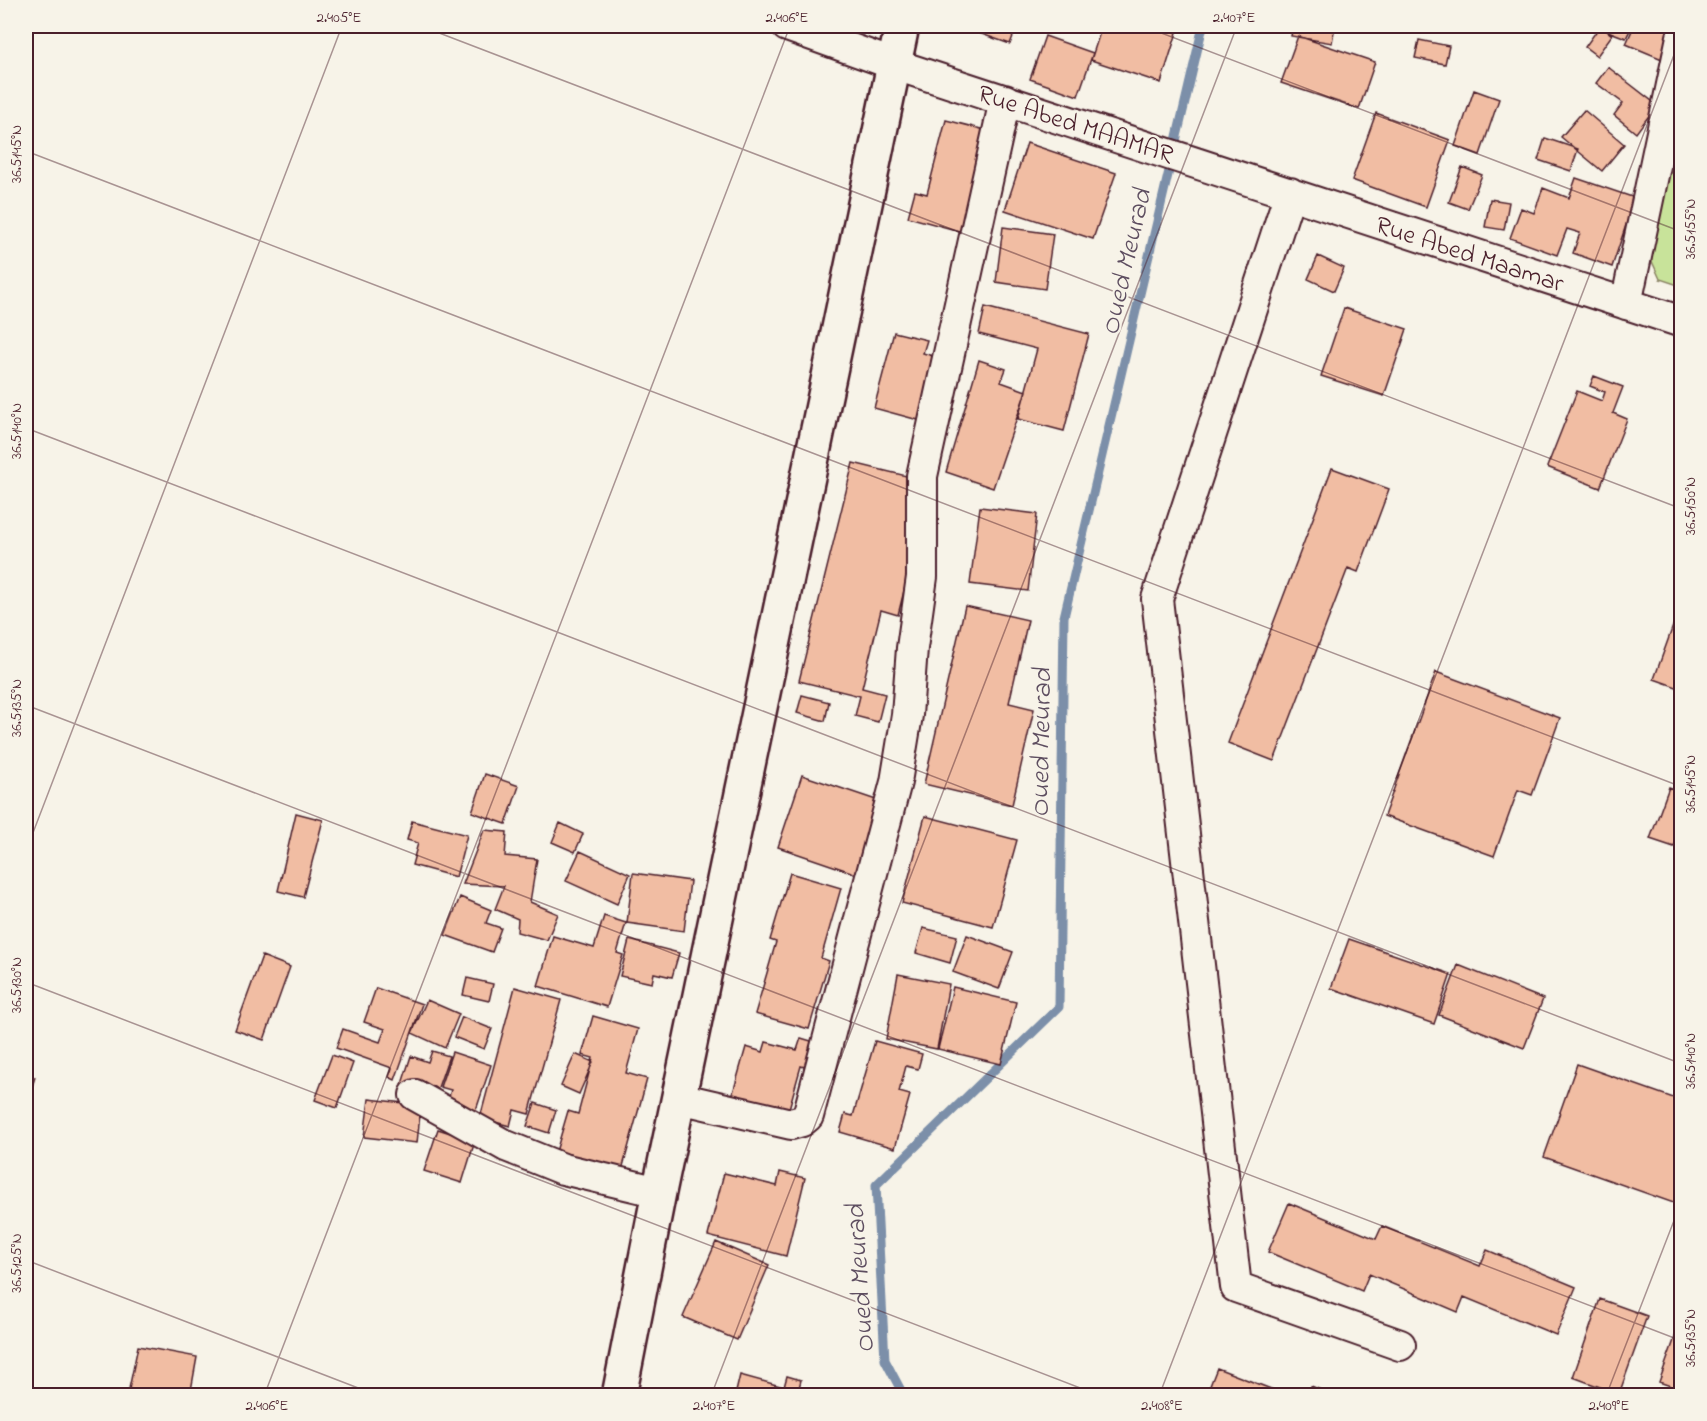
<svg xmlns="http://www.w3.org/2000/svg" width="1707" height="1421" viewBox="0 0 1707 1421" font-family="'Indie Flower',sans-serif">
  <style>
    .grass { fill: #c8e39a; stroke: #898162; stroke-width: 1.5 }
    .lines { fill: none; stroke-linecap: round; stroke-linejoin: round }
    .stream { stroke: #7b8fa9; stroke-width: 9 }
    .building { fill: #f1bda3; stroke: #4a1f2b; stroke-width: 1.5 }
    .minor-casing { stroke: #4a1f2b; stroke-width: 34 }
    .major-casing { stroke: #4a1f2b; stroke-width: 38 }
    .minor { stroke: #f7f3e8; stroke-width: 30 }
    .major { stroke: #f7f3e8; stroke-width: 33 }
    .ticks { fill: none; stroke: #4a1f2b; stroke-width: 1.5; stroke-opacity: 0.45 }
    .labels { text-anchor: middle; stroke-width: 4.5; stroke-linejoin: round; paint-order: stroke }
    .street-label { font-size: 26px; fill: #4a1f2b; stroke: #f7f3e8 }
    .water-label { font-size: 27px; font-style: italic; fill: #5e4e60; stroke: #f7f3e8 }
    .neatline { fill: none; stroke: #4a1f2b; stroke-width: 2 }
    .ticks-label { font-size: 15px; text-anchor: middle; fill: #4a1f2b }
  </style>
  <rect width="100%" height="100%" fill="#f7f3e8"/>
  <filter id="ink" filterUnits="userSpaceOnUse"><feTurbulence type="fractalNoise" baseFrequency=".0167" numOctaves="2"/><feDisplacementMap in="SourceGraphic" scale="12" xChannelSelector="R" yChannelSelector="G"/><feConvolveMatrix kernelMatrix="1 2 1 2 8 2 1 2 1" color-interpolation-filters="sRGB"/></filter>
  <g filter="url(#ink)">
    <!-- grass -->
    <path class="grass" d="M1681 112V286L1660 279 1650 257Z"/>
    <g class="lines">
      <!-- stream -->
      <path class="stream" d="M904 1396 885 1360 876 1185 1059 1007 1064 617 1203 26"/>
    </g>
    <!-- building -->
    <path class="building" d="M959 26H1017L1010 44Z
      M1102 26H1179L1161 83 1091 60Z
      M1293 26H1335L1332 43 1291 36Z
      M1600 26 1612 35 1597 56 1585 47Z
      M1607 26H1632L1626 38 1605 30Z
      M1634 26H1676L1662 59 1626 44Z
      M1045 36 1093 53 1078 96 1030 79Z
      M1298 36 1375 62 1359 109 1281 83Z
      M1419 40 1449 46 1445 64 1415 58Z
      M1608 67 1657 105 1636 133 1614 115 1623 103 1596 83Z
      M1474 90 1499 99 1480 155 1455 146Z
      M1584 110 1624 144 1602 171 1561 137Z
      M1376 113 1450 140 1426 207 1352 180Z
      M946 120 1001 134 974 235 908 217 915 191 927 194Z
      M1545 138 1578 149 1571 171 1538 160Z
      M1027 143 1116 173 1093 239 1005 210Z
      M1462 167 1482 175 1468 209 1449 202Z
      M1576 178 1635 198 1612 267 1573 253 1580 233 1567 229 1557 255 1510 238 1521 208 1534 213 1543 188 1569 198Z
      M1490 199 1509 202 1504 230 1485 227Z
      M1003 227 1053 234 1045 289 996 282Z
      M1318 256 1344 268 1334 291 1308 279Z
      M985 307 1089 334 1064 431 1018 419 1037 349 979 334Z
      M1344 308 1407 329 1384 396 1321 376Z
      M894 332 927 340 923 353 939 358 922 421 874 408Z
      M979 360 1006 369 1001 382 1026 391 993 488 946 472Z
      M1594 376 1623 387 1613 413 1627 419 1600 488 1547 467 1577 391 1602 401 1605 392 1590 386Z
      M1682 454V479L1674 477Z
      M853 463 931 482 898 615 881 610 862 688 885 694 878 722 855 716 860 696 799 681Z
      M1332 468 1389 489 1358 572 1348 568 1274 761 1228 743Z
      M980 507 1037 514 1028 591 970 584Z
      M1682 601V689L1654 679Z
      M965 606 1028 620 1009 703 1034 709 1012 805 924 784Z
      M1436 672 1560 718 1532 795 1518 790 1494 856 1384 816Z
      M802 695 829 702 825 721 797 713Z
      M485 774 519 786 506 824 472 812Z
      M802 775 882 802 857 874 778 847Z
      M1669 787 1682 792V826L1674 847 1650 839Z
      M296 813 323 820 303 897 278 891Z
      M925 816 1017 840 993 927 902 903Z
      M412 821 467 835 456 877 412 865 418 843 407 840Z
      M560 823 583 834 575 852 552 842Z
      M484 830 507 832 505 856 537 859 530 902 558 914 547 940 517 932 518 919 495 909 504 886 463 884Z
      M580 851 630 874 617 904 566 881Z
      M633 873 690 881 684 931 627 923Z
      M790 873 841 888 821 958 829 961 809 1029 755 1014 776 942 770 940Z
      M460 897 491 910 486 923 501 928 492 952 445 935Z
      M604 916 626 923 617 953 623 955 607 1007 538 986 553 936 594 948Z
      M923 928 957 936 950 963 916 953Z
      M967 935 1013 952 999 989 953 972Z
      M1349 939 1451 974 1434 1024 1331 988Z
      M629 940 679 953 672 977 654 973 652 983 620 976Z
      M262 956 290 967 264 1040 235 1030Z
      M1458 965 1543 999 1524 1048 1439 1015Z
      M898 974 949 984 937 1049 886 1039Z
      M467 978 493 984 489 1001 463 995Z
      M515 987 561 1000 529 1114 514 1110 510 1126 480 1118Z
      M953 987 1016 1002 1001 1064 938 1049Z
      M376 988 422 1004 395 1080 389 1077 392 1068 336 1048 343 1029 380 1042 385 1029 364 1022Z
      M427 1000 459 1014 445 1048 412 1033Z
      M593 1016 638 1029 626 1073 647 1079 619 1181 553 1162 568 1111 578 1114 593 1058 582 1055Z
      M462 1017 492 1029 484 1049 454 1037Z
      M801 1038 821 1044 814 1070 801 1066 781 1137 725 1121 746 1047 763 1052 766 1042 797 1050Z
      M875 1041 922 1054 918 1069 906 1066 899 1092 910 1095 895 1148 840 1132 845 1114 853 1116Z
      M432 1051 449 1056 435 1096 402 1084 411 1056 428 1062Z
      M452 1052 491 1065 473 1119 445 1109 451 1090 440 1087Z
      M575 1054 593 1062 579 1094 561 1086Z
      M332 1055 353 1063 337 1108 315 1100Z
      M1577 1064 1682 1101V1206L1544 1157Z
      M26 1075 35 1077 26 1106Z
      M369 1099 421 1105 417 1143 364 1137Z
      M535 1103 556 1110 549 1133 527 1126Z
      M438 1129 475 1141 462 1183 424 1171Z
      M780 1172 805 1178 786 1256 708 1236 724 1173 777 1186Z
      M1289 1203 1376 1239 1382 1226 1480 1266 1487 1250 1576 1287 1556 1335 1464 1297 1458 1312 1369 1274 1362 1291 1268 1252Z
      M716 1242 769 1265 737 1340 683 1317Z
      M1600 1299 1647 1316 1619 1394 1573 1377Z
      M1682 1318V1390L1659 1382Z
      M138 1346 197 1357 190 1396H163L129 1389Z
      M1217 1368 1289 1396H1206Z
      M740 1375 784 1387 787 1376 801 1380 797 1396H735Z
      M1311 1386 1336 1396H1307Z"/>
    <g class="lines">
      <defs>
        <path id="minor" d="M787 26 893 64 1682 322
          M1290 193 1157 599 1236 1287 1400 1345
          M1626 304 1682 37
          M415 1095 506 1146 563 1169 659 1192
          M679 1098 791 1124 802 1121 808 1116 896 782 907 715 912 648 922 577V476L1005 100"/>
        <path id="major" d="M619 1396 659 1192 902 26"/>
      </defs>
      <!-- minor casing -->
      <use href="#minor" class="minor-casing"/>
      <!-- major casing -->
      <use href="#major" class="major-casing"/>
      <!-- minor -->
      <use href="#minor" class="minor"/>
      <!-- major -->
      <use href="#major" class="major"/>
    </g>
  </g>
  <!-- ticks -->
  <path class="ticks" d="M421 26 1682 509M1143 26 1682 232M26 151 1682 787M26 428 1682 1064M26 705 1682 1341M26 851 342 26M26 982 1101 1396M26 1260 379 1396M264 1396 790 26M711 1396 1237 26M1159 1396 1682 34M1606 1396 1682 1200"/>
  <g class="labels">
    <!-- street labels -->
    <g class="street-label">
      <text transform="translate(1076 123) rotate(18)" y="9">Rue Abed MAAMAR</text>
      <text transform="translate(1470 253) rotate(18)" y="9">Rue Abed Maamar</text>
    </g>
    <!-- water labels -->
    <g class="water-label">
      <text transform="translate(1125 262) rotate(-77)" y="9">Oued Meurad</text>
      <text transform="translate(1040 743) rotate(-89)" y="9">Oued Meurad</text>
      <text transform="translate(859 1279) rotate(-94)" y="9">Oued Meurad</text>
    </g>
  </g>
  <!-- margin -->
  <rect width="1707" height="1421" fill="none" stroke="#f7f3e8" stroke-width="66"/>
  <rect x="33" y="33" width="1641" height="1355" class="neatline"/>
  <g class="ticks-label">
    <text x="339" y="22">2.405°E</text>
    <text x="787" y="22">2.406°E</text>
    <text x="1234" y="22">2.407°E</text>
    <text transform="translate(16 154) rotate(-90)" y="5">36.5145°N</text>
    <text transform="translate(1690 229) rotate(-90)" y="5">36.5155°N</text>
    <text transform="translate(16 431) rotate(-90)" y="5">36.5140°N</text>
    <text transform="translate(1690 506) rotate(-90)" y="5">36.5150°N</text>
    <text transform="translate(16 708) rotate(-90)" y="5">36.5135°N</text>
    <text transform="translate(1690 784) rotate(-90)" y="5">36.5145°N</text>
    <text transform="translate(16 985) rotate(-90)" y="5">36.5130°N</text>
    <text transform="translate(1690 1061) rotate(-90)" y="5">36.5140°N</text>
    <text transform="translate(16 1263) rotate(-90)" y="5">36.5125°N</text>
    <text transform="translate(1690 1338) rotate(-90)" y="5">36.5135°N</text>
    <text x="267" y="1410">2.406°E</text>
    <text x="714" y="1410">2.407°E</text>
    <text x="1162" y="1410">2.408°E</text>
    <text x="1609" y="1410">2.409°E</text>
  </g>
</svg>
